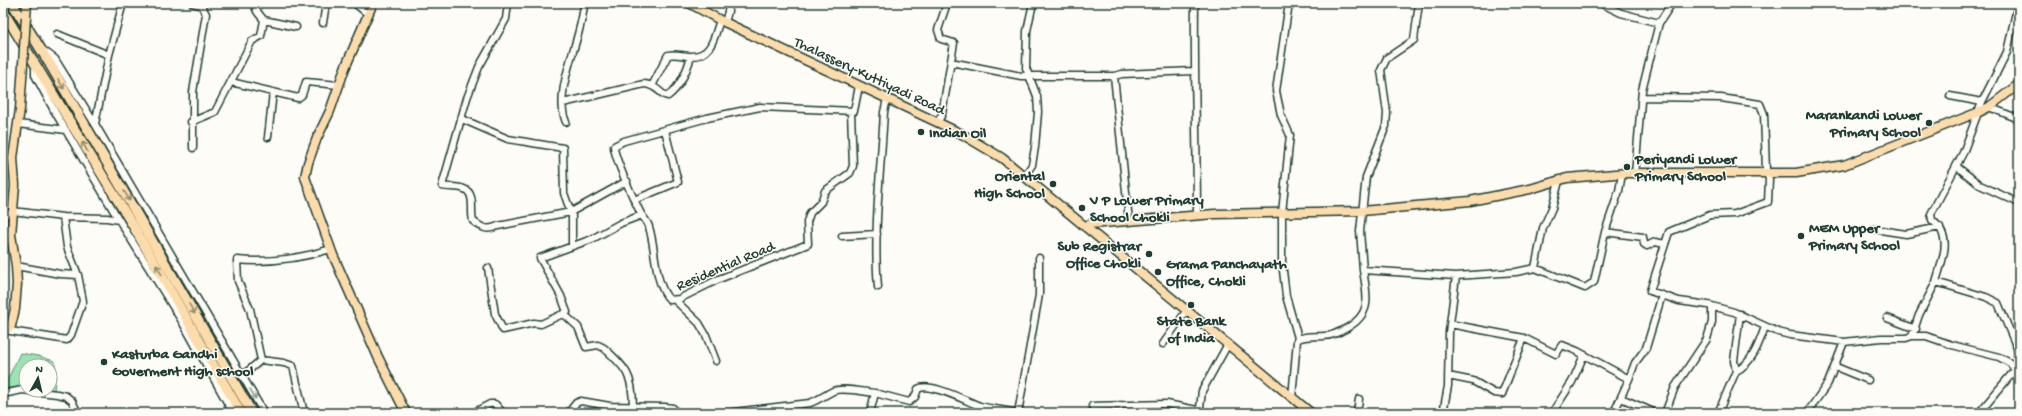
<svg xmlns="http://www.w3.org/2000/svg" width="2022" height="416" viewBox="0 0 2022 416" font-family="'Gochi Hand',sans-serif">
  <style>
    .green { fill: #9be3b1; stroke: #5d9072 }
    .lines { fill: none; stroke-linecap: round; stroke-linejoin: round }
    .minor-casing { stroke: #1f3d34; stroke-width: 9 }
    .major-casing { stroke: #1f3d34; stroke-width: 11 }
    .highway-casing { stroke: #1f3d34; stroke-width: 12 }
    .minor { stroke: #fdfcf7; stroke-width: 6 }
    .major { stroke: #fddcac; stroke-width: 8 }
    .highway { stroke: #fddcac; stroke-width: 9 }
    .major-bridge-casing { stroke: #1f3d34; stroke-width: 11; stroke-linecap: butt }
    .major-bridge { stroke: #fddcac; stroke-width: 8 }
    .oneway { stroke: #8e8c70 }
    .oneway2 { stroke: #8e9c96 }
    .poi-dot { fill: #1f3d34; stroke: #fdfcf7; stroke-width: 1.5 }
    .labels { text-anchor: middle; stroke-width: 3; stroke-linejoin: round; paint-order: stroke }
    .street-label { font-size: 15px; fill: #1f3d34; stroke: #fdfcf7 }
    .poi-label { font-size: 15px; font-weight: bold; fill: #1f3d34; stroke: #fdfcf7; text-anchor: start }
  </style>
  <rect width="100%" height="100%" fill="#fdfcf7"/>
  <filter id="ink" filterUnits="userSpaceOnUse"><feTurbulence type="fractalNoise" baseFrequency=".025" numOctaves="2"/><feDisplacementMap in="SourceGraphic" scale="8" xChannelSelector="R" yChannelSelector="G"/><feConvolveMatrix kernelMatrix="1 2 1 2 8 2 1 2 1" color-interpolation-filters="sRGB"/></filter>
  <g filter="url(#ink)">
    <!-- green -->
    <path class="green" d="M20 353 38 356 54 361 56 368 54 392 30 390H50V366H26V389L4 387Z"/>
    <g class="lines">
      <defs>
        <path id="minor" d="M192 3 201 5 206 14 193 92V148
          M354 3 368 14
          M508 3 506 19 479 67 467 98 442 186C449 188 457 186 464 189 476 193 470 212 473 221 482 228 487 231 498 226L571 212 627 181
          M1195 3C1194 74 1197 144 1197 215
          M1289 3 1276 91 1281 115 1290 135 1282 213V262L1286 296 1298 338
          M1419 3 1414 40 1387 58 1381 70 1387 113 1386 126 1366 177 1360 231 1363 270 1456 276 1449 332 1448 386 1443 413
          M1600 3 1621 13 1659 23
          M264 20 296 27
          M323 23 326 3
          M725 23 730 3
          M57 34 109 55
          M43 50 55 59 95 124 264 413
          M951 62 1021 76H1114
          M35 66V75L55 112 119 220 183 323 233 413
          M231 82 298 98 302 95 306 82 339 85
          M653 84 668 55C676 53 683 56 690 56 712 57 714 37 720 20
          M1950 96 1982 102
          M1642 97 1721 98 1760 104 1764 114 1766 170 1769 179 1768 202 1735 214 1710 215 1669 232 1650 291 1679 301 1708 305 1734 312 1778 332 1790 335 1844 342 1881 338H1906L1912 336 1919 315 1936 282
          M563 103 644 84C658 85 660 95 668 96 681 86 687 71 691 56
          M1989 107 2019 119
          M851 112 853 166 850 173 825 191 821 202 810 213 807 222 808 244 719 279 679 299 670 300C654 285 656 248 649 227 648 222 644 219 641 214 635 202 614 158 614 146L624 141 707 118 760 107 854 111 859 86
          M462 119 508 139 563 148 564 193 572 216V246
          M191 122 215 112 252 41 261 36 264 20C260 15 254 10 255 3
          M566 122C552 90 583 38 584 3
          M938 122 942 114 954 43 941 39 938 30 947 3
          M18 124 66 130
          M95 124 109 55 123 3
          M268 137 273 92
          M1956 166 1980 185 2019 203
          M1622 174 1619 191 1605 232 1643 237 1644 244 1647 246 1655 242 1665 244
          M1635 174 1642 90 1659 23 1672 3
          M1025 175 1032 165 1035 147 1038 112 1037 96 1026 68 1027 31 1033 3
          M634 200 678 182 665 130
          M3 213 11 214
          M63 217 107 218 119 220
          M1129 221 1114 76 1122 74 1194 71
          M1874 229 1906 234 1940 227
          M842 236 877 234
          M16 266 60 274 78 275
          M488 268 495 314 503 330 534 323 541 324 567 312 561 296 540 258 592 239 621 223 642 215
          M1535 268 1585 288 1594 282 1605 232
          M1456 276 1516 272 1535 268 1543 228 1552 208 1559 181
          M878 287C873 231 881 168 884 112L887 99
          M675 300 699 323 706 335 716 361
          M564 314 578 327 586 347 598 345 604 348C626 368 633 375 633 407
          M1887 318 1916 329
          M4 330 67 340 71 335 83 301 78 275 67 247 63 217 12 211
          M1912 336H1926L1952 345 1999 357 2010 363 2015 370
          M1524 338 1556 354 1562 345 1577 351 1629 379 1635 363 1646 348 1662 295
          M1163 344 1187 310
          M261 360 284 363 293 366 304 413
          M1836 367 1868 380
          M1736 371C1753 363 1759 343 1765 327
          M242 376 261 360 250 309 238 281 237 260C270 263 299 259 331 249
          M1448 376 1473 381 1494 393 1502 394 1524 338 1450 324
          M875 393 909 402 915 397 918 389C929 381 968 402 980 406 992 409 1005 410 1018 413L1039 295V258
          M3 394 22 390 57 394 66 396 72 401 78 413
          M1292 398 1297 340C1304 335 1315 337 1324 336 1332 336 1340 332 1347 328 1373 313 1367 296 1363 270
          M1621 398 1651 411 1650 413
          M1092 406 1167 404 1197 410 1200 408 1202 391 1228 344
          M473 413 490 404H495L503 413
          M568 413 576 403 581 401 610 406 665 407 673 408 676 413
          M725 413 810 403C818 400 825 395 833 391 842 387 865 392 875 393L870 413
          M1357 413 1359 399
          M1552 413 1572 382 1584 355
          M1612 413 1616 408 1629 379
          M1665 413 1675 387 1707 339 1712 322V306
          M1718 413 1736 371 1734 361 1740 314
          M1807 413 1828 383 1844 342
          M1979 413 2015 370 2018 358 2017 348 1998 303 1986 297 1936 282C1942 259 1954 237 1932 220L1931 214 1963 153 1982 102 2007 52 2018 3"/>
        <path id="major" d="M373 3 345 68 330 111 317 138 308 163 305 177 333 255 378 357 406 413
          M689 3 720 20 960 133 1002 158 1311 413
          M26 17 27 3
          M1085 227 1090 224 1103 223 1215 214 1362 211 1470 201 1530 189 1567 178 1627 173H1796L1844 165 1979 112 1989 107 2019 84
          M3 331 11 326 15 309 17 284 16 266 11 235 15 185 13 158 20 109 23 64"/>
        <path id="highway" d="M12 3 48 61 252 413
          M3 11 132 224 241 413"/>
      </defs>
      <!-- minor casing -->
      <use href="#minor" class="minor-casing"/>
      <!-- major casing -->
      <use href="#major" class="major-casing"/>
      <!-- highway casing -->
      <use href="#highway" class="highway-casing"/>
      <!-- minor -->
      <use href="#minor" class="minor"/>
      <!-- major -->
      <use href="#major" class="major"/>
      <!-- highway -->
      <use href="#highway" class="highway"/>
      <defs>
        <path id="major-bridge" d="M23 64 26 17"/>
      </defs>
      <!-- major-bridge casing -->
      <use href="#major-bridge" class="major-bridge-casing"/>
      <!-- major-bridge -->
      <use href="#major-bridge" class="major-bridge"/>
    </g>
    <!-- one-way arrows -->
    <defs><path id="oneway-shaft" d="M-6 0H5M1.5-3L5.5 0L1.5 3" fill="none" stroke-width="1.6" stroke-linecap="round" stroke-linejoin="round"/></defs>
    <g class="oneway">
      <use href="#oneway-shaft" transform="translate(61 84) rotate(60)"/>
      <use href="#oneway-shaft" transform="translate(85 147) rotate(-119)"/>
      <use href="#oneway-shaft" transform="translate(127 196) rotate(60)"/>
      <use href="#oneway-shaft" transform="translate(159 270) rotate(-121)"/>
      <use href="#oneway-shaft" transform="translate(192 309) rotate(60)"/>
    </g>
    <use class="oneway2" href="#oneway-shaft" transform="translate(253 394) rotate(59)"/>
  </g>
  <!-- markers -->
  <g class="poi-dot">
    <circle cx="1929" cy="123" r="4"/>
    <circle cx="921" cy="132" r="4"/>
    <circle cx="1627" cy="167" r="4"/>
    <circle cx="1053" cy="184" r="4"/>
    <circle cx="1082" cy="208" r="4"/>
    <circle cx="1801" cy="236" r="4"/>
    <circle cx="1149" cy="254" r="4"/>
    <circle cx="1158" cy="272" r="4"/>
    <circle cx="1191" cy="305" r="4"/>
    <circle cx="104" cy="362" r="4"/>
  </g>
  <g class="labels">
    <!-- street labels -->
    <g class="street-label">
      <text transform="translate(870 75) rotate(25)" y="5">Thalassery-Kuttiyadi Road</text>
      <text transform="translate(725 265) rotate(-23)" y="5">Residential Road</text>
    </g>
    <!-- poi labels -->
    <g class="poi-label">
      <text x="1921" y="119" text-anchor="end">Marankandi Lower<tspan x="1921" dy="17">Primary School</tspan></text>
      <text x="929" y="137">Indian Oil</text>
      <text x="1635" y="163">Periyandi Lower<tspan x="1635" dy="17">Primary School</tspan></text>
      <text x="1045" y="180" text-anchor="end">Oriental<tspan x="1045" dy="17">High School</tspan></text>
      <text x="1090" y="204">V P Lower Primary<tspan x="1090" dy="17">School Chokli</tspan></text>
      <text x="1809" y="232">MEM Upper<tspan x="1809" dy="17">Primary School</tspan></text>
      <text x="1141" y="250" text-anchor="end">Sub Registrar<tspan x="1141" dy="17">Office Chokli</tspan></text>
      <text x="1166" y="268">Grama Panchayath<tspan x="1166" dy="17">Office, Chokli</tspan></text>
      <text x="1191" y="325" text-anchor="middle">State Bank<tspan x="1191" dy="17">of India</tspan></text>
      <text x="112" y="358">Kasturba Gandhi<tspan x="112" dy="17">Goverment High school</tspan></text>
    </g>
  </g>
  <!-- margin -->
  <rect width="2022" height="416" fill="none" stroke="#fdfcf7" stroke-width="16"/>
  <rect x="8" y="8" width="2006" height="400" fill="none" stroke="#1f3d34" stroke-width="1.5" filter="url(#ink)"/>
  <!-- north arrow -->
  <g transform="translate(38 378) rotate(8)"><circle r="19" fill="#fdfcf7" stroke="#a4b0a9"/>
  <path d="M0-3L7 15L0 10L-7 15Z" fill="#1f3d34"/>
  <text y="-6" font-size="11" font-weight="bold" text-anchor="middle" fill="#1f3d34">N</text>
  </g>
</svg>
